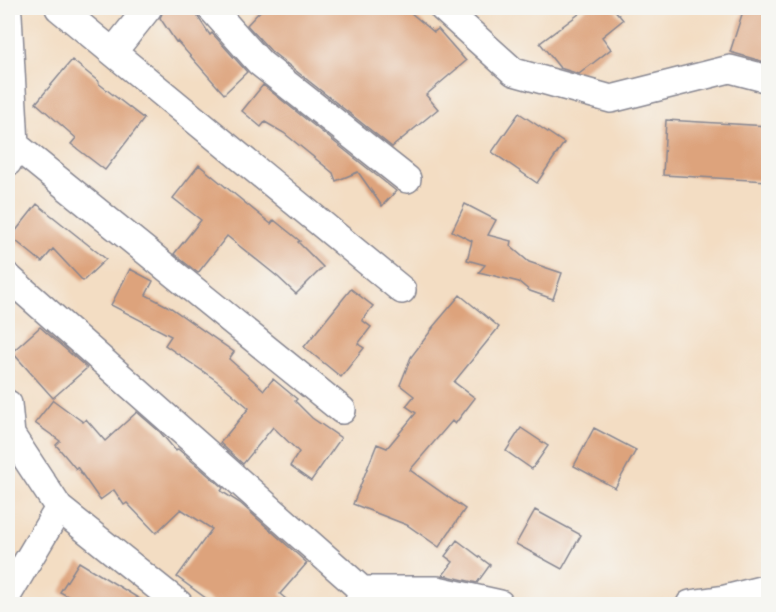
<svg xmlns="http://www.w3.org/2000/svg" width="776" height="612" viewBox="0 0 776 612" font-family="'Balsamiq Sans',sans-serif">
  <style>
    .building { fill: #dda37b }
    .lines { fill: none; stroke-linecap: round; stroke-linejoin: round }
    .street-casing { stroke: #878690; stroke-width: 30 }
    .street { stroke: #fff; stroke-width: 27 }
  </style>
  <rect width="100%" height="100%" fill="#f6f6f2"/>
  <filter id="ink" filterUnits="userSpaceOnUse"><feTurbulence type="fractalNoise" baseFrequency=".0167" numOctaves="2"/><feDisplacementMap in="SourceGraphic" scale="12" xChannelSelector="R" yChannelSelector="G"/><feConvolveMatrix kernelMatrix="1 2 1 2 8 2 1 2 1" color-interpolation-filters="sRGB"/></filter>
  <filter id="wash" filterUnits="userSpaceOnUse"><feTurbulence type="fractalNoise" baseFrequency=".008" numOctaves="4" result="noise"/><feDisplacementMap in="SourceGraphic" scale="24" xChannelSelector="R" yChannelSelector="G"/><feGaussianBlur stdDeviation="1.35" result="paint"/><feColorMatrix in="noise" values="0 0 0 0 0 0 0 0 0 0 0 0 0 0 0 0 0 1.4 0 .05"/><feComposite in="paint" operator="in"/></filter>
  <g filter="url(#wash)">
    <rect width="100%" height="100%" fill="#f3ddc3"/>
    <g id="blocks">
      <!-- building -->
      <path class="building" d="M163 8H192L210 35 212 33 247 72 224 94 177 41 176 42 160 18 163 11Z
        M263 8H405L434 32 438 29 466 61 426 95 438 109 392 147 271 51 247 25Z
        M587 8H613L623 20 602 37 611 49 579 74 560 68 540 43Z
        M744 8H768V63L730 52Z
        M72 60 99 82 98 83 144 119 105 170 71 144 76 138 36 103Z
        M263 85 396 191 382 206 358 172 336 181 333 173 284 133 265 122 261 127 242 111Z
        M519 113 564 143 537 183 492 152Z
        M666 120 768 126V181L663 175Z
        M199 165 271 224 274 220 300 241 298 242 323 267 296 294 278 277 227 236 198 273 174 254 201 220 173 198Z
        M37 204 106 259 83 281 53 249 42 262 11 237Z
        M465 204 496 220 488 235 511 241 510 246 529 262 562 273 553 299 530 291 519 282 479 272 485 265 467 260 472 241 452 231Z
        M130 269 153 281 146 295 171 308 234 352 229 359 264 390 273 379 297 399 295 401 312 418 341 438 311 481 290 466 299 452 273 427 243 464 220 443 249 408 217 381 165 345 171 336 111 305Z
        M351 289 373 306 362 320 371 327 358 344 364 348 341 377 304 347Z
        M460 295 499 327 454 382 475 398 455 424 452 421 410 470 465 509 439 547 407 525 353 504 377 444 387 448 416 413 406 406 414 396 400 385 411 357 433 328H432Z
        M40 327 87 368 53 398 12 352Z
        M53 400 83 422 86 419 105 441 137 412 160 432 176 451 178 449 223 488 221 491 240 503 307 563 280 594 292 604H214L177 577 212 529 181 509 156 533 127 503 124 505 114 490 100 500 77 467 76 469 56 445 60 441 35 423Z
        M521 428 548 446 532 469 506 451Z
        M594 428 636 450 615 488 574 466Z
        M535 510 581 535 562 569 516 544Z
        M457 540 490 565 477 583 443 575 453 562 445 556Z
        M79 562 148 604H82L60 592Z"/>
    </g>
  </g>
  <g filter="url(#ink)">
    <use href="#blocks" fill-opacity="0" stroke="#878690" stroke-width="1.5"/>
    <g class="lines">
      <defs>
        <path id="street" d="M59 8 402 290
          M211 8 260 63 407 179
          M443 8 514 72 611 99 730 69 768 79
          M8 15 15 145
          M113 52 148 8
          M8 162 15 145 342 410
          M8 277 362 590 358 604
          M8 404 11 435 59 508 179 604
          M362 590H437L500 604
          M8 594 59 508
          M690 604 725 599 768 588"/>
      </defs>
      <!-- street casing -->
      <use href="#street" class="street-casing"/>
      <!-- street -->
      <use href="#street" class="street"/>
    </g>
  </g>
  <!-- margin -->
  <rect width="776" height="612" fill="none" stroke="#f6f6f2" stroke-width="30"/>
</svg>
